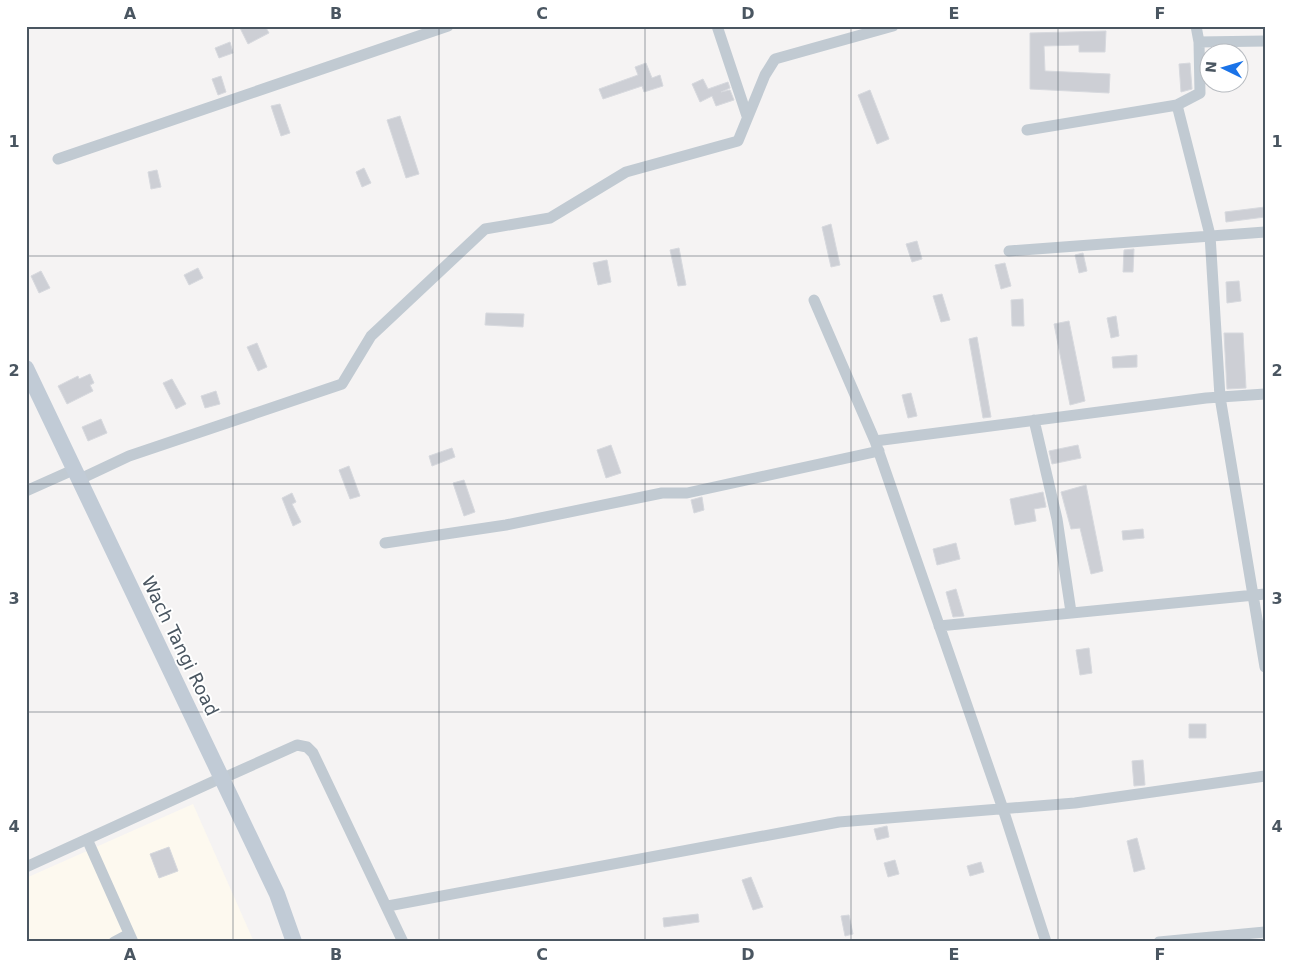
<svg xmlns="http://www.w3.org/2000/svg" width="1291" height="968" viewBox="0 0 1291 968" font-family="'DejaVu Sans',sans-serif">
  <style>
    .commercial { fill: #fdf9ef }
    .building { fill: #cdcfd5; stroke: #d7d9de }
    .lines { fill: none; stroke-linecap: round; stroke-linejoin: round }
    .street { stroke: #c1cad2; stroke-width: 11 }
    .secondary { stroke: #c1cbd6; stroke-width: 16 }
    .grid { fill: none; stroke: #4a5661; stroke-width: 1; stroke-opacity: 0.55 }
    .labels { text-anchor: middle; stroke-width: 4; stroke-linejoin: round; paint-order: stroke }
    .street-label { font-size: 18px; fill: #4a5661; stroke: #fff }
    .neatline { fill: none; stroke: #4a5661; stroke-width: 2 }
    .grid-label { font-size: 16px; text-anchor: middle; font-weight: bold; fill: #4a5661 }
  </style>
  <rect width="100%" height="100%" fill="#f5f3f3"/>
  <!-- commercial -->
  <path class="commercial" d="M193 804 254 942H26V878Z"/>
  <!-- building -->
  <path class="building" d="M239 26H265L269 33 248 44Z
    M1106 31 1105 52H1079V45L1044 46 1045 71 1110 74 1109 93 1030 89V33Z
    M230 42 233 53 219 58 215 48Z
    M646 63 652 78 660 75 663 86 644 92 642 86 603 99 599 89 638 75 635 67Z
    M1190 63 1192 89 1181 92 1179 64Z
    M221 76 226 92 218 95 212 79Z
    M703 79 708 89 728 82 730 88 721 92 730 90 734 100 716 106 712 96 700 102 692 84Z
    M870 90 889 139 877 144 858 95Z
    M280 104 290 133 281 136 271 106Z
    M400 116 419 174 406 178 387 120Z
    M364 168 371 183 362 187 356 172Z
    M157 170 161 187 151 189 148 172Z
    M1265 207V217L1226 222 1225 212Z
    M831 224 840 265 831 267 822 227Z
    M917 241 922 259 912 262 906 244Z
    M679 248 686 285 678 286 670 250Z
    M1134 249 1133 272H1123L1124 250Z
    M1083 253 1087 271 1079 273 1075 255Z
    M607 260 611 282 598 285 593 263Z
    M1005 263 1011 286 1001 289 995 265Z
    M198 268 203 278 189 285 184 275Z
    M41 271 50 288 39 293 31 276Z
    M1239 281 1241 301 1227 303 1226 282Z
    M942 294 950 320 941 322 933 296Z
    M1023 299 1024 326H1012L1011 300Z
    M486 313 524 314 523 327 485 325Z
    M1116 316 1119 336 1111 338 1107 318Z
    M1069 321 1085 401 1070 405 1054 324Z
    M1224 333H1243L1246 388 1227 389Z
    M977 337 991 417 983 418 969 339Z
    M257 343 267 367 258 371 247 347Z
    M1137 355V367L1113 368 1112 357Z
    M90 374 94 383 90 385 93 391 67 404 58 386 78 376 79 379Z
    M172 379 186 404 176 409 163 383Z
    M216 391 220 404 205 408 201 396Z
    M911 393 917 416 908 418 902 395Z
    M101 419 107 433 88 441 82 427Z
    M611 445 621 473 606 478 597 450Z
    M1078 445 1081 458 1052 464 1049 451Z
    M452 448 455 457 432 466 429 456Z
    M349 466 360 496 350 499 339 470Z
    M464 480 475 512 464 516 453 483Z
    M1086 485 1103 571 1091 574 1080 528 1071 529 1061 492Z
    M1043 492 1046 507 1034 509 1036 521 1015 525 1010 499Z
    M292 493 296 502 292 504 301 522 293 526 282 498Z
    M702 497 704 510 694 513 691 500Z
    M1143 529 1144 538 1123 540 1122 531Z
    M956 543 960 559 937 565 933 549Z
    M956 589 964 616 953 617 946 592Z
    M1089 648 1092 673 1080 675 1076 650Z
    M1189 724H1206V738H1189Z
    M1143 760 1145 785 1134 786 1132 761Z
    M887 826 889 837 877 840 874 829Z
    M1137 838 1145 869 1134 872 1127 841Z
    M169 847 178 871 159 878 150 854Z
    M895 860 899 874 888 877 884 863Z
    M981 862 984 872 970 876 967 866Z
    M751 877 763 907 753 910 742 880Z
    M698 914 699 922 664 927 663 918Z
    M849 915 853 934 845 936 841 916Z"/>
  <g class="lines">
    <!-- street -->
    <path class="street" d="M717 26 747 116
      M1199 42 1265 41
      M1177 105 1210 235 1220 397 1265 667
      M1027 130 1177 105 1200 93 1199 42 1196 26
      M58 159 448 26
      M1009 251 1265 232
      M814 300 875 441 1003 809 1046 942
      M1034 420 1057 519 1071 612
      M875 441 1206 398 1265 394
      M78 480 129 456 342 384 371 336 485 229 550 218 626 172 738 141 765 75 775 59 893 26
      M26 491 73 470
      M385 543 506 525 662 493H687L879 451
      M939 626 1265 594
      M228 776 297 745 307 747 313 753 403 942
      M87 839 133 942
      M26 867 221 778
      M388 906 839 822 1075 803 1265 776
      M114 942 129 934
      M1159 942 1265 932"/>
    <!-- secondary -->
    <path class="secondary" d="M26 368 277 894 294 942"/>
  </g>
  <!-- grid -->
  <path class="grid" d="M233 26V942M439 26V942M645 26V942M851 26V942M1058 26V942M26 256H1265M26 484H1265M26 712H1265"/>
  <g class="labels">
    <!-- street labels -->
    <g class="street-label">
      <text transform="translate(180 646) rotate(64)" y="6">Wach Tangi Road</text>
    </g>
  </g>
  <!-- border -->
  <rect width="1291" height="968" fill="none" stroke="#ffffff" stroke-width="55"/>
  <!-- north arrow -->
  <g transform="translate(1224 68) rotate(275)"><circle r="24" fill="#ffffff" stroke="#b7bbc0"/>
  <path d="M0-4L9 19L0 12L-9 19Z" fill="#1a73e8"/>
  <text y="-8" font-size="14" font-weight="bold" text-anchor="middle" fill="#4a5661">N</text>
  </g>
  <rect x="28" y="28" width="1236" height="912" class="neatline"/>
  <g class="grid-label">
    <text x="130" y="19">A</text>
    <text x="336" y="19">B</text>
    <text x="542" y="19">C</text>
    <text x="748" y="19">D</text>
    <text x="954" y="19">E</text>
    <text x="1160" y="19">F</text>
    <text x="14" y="147">1</text>
    <text x="1277" y="147">1</text>
    <text x="14" y="376">2</text>
    <text x="1277" y="376">2</text>
    <text x="14" y="604">3</text>
    <text x="1277" y="604">3</text>
    <text x="14" y="832">4</text>
    <text x="1277" y="832">4</text>
    <text x="130" y="960">A</text>
    <text x="336" y="960">B</text>
    <text x="542" y="960">C</text>
    <text x="748" y="960">D</text>
    <text x="954" y="960">E</text>
    <text x="1160" y="960">F</text>
  </g>
</svg>
